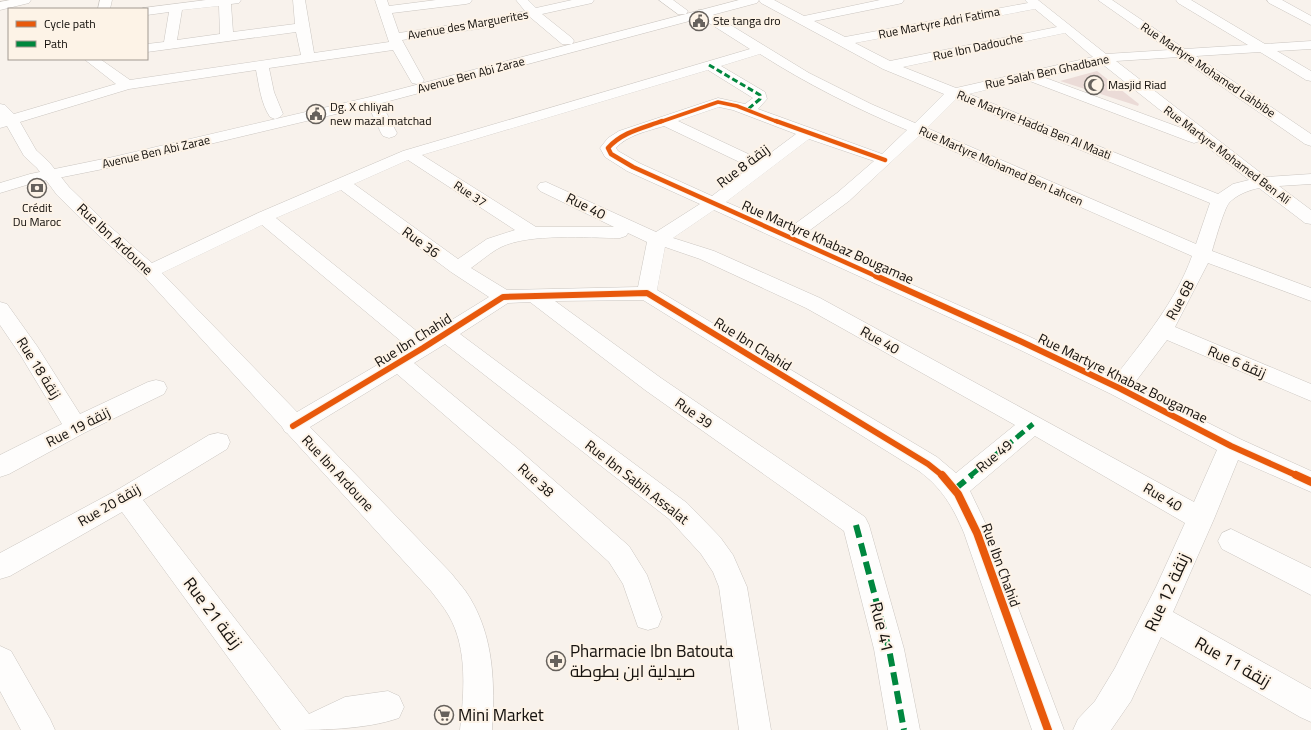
<svg xmlns="http://www.w3.org/2000/svg" width="1311" height="730" viewBox="0 0 1311 730" font-family="Georgia,Cairo,serif">
  <style>
    .building { fill: #ebdbd7 }
    .lines { fill: none; stroke-linecap: round; stroke-linejoin: round }
    .minor-casing { stroke: #cbc6c1; stroke-width: 1 }
    .major-casing { stroke: #cbc6c1; stroke-width: 1 }
    .minor { fill: #fefdfc; fill-rule: evenodd }
    .major { fill: #fefdfc; fill-rule: evenodd }
    .quiet-far2 { stroke: #00873e; stroke-width: 3; stroke-dasharray: 6 3; stroke-linecap: butt }
    .quiet-far1 { stroke: #00873e; stroke-width: 5; stroke-dasharray: 10 5; stroke-linecap: butt }
    .quiet { stroke: #00873e; stroke-width: 6; stroke-dasharray: 13 6; stroke-linecap: butt }
    .cycleway-far3-casing { stroke: #fdf3e7; stroke-width: 5 }
    .cycleway-far2-casing { stroke: #fdf3e7; stroke-width: 6 }
    .cycleway-far1-casing { stroke: #fdf3e7; stroke-width: 8 }
    .cycleway-casing { stroke: #fdf3e7; stroke-width: 10 }
    .cycleway-far3 { stroke: #e8590c; stroke-width: 3.5 }
    .cycleway-far2 { stroke: #e8590c; stroke-width: 4.5 }
    .cycleway-far1 { stroke: #e8590c; stroke-width: 6 }
    .cycleway { stroke: #e8590c; stroke-width: 8 }
    .labels { text-anchor: middle; stroke-width: 4; stroke-linejoin: round; paint-order: stroke }
    .far-poi-label { font-size: 12px; fill: #17130f; stroke: #fdf3e7; text-anchor: start }
    .far-street-label { font-size: 12px; fill: #17130f; stroke: #fdf3e7 }
    .street-label { font-size: 14px; fill: #17130f; stroke: #fdf3e7 }
    .near-street-label { font-size: 17px; fill: #17130f; stroke: #fdf3e7 }
    .near-poi-label { font-size: 17px; fill: #17130f; stroke: #fdf3e7; text-anchor: start }
  </style>
  <rect width="100%" height="100%" fill="#f8f2ec"/>
  <!-- building -->
  <path class="building" d="M1097 71 1139 104 1138 106 1060 81Z"/>
  <g class="lines">
    <defs>
      <path id="minor" d="M10 0H31L29 3 0 10V2Z
        M100 0H112L110 9H98Z
        M206 0H241L239 3 231 4 233 32 295 24 293 0H305L314 53 389 42 375 0H387L389 6 436 0H472L470 3 466 4 392 13 399 33 484 20 525 11 516 0H528L536 8 572 0H594L592 3 542 14 572 38 574 41 572 44H562L530 17 484 28 402 40 424 80 422 83 417 84 412 83 393 50 269 68 274 92 283 114 280 117 275 119 270 117C261 104 259 85 256 70L129 89 20 122 36 150 49 162 69 187 107 224 152 263 258 213 403 151 750 49 698 16 696 13 698 10H706L809 73 871 104 915 123 944 94 883 69 761 3 759 0H774L804 16 880 0H904L902 3 898 4 814 21 845 37 1028 3 1025 0H1038L1106 54 1169 50 1098 0H1112L1185 49 1248 45 1178 3 1176 0H1191L1265 44 1311 41V49L1277 51 1311 71V81L1306 80 1260 52 1196 56 1311 134V146L1305 144 1179 57 1116 61 1266 177 1311 174V184L1279 186 1311 210V224L1305 223 1259 188C1249 190 1236 195 1229 203 1224 209 1215 241 1212 251L1311 288V301L1208 263 1175 327 1311 384V401L1167 340 1133 385 1240 439 1311 471V492L1238 460 1214 519 1173 612 1311 689V722L1300 717 1161 637 1131 701 1111 730H1073L1078 719 1095 701 1115 668 1156 587 1185 523 1035 436 970 491 990 533 1064 730H1032L964 533C953 507 942 488 919 471L643 300 555 301 661 378 865 517 869 525 904 649 920 730H888L874 649 844 531 645 390 530 302 508 303 460 334 687 503 720 537 733 555 747 587 771 730H739L719 587 713 572 701 554 669 519 445 344 414 363 518 449 629 546 647 575 662 617 658 627 648 630 638 627 623 584 609 562 500 463 397 374 310 427 451 573C457 581 465 589 470 598 494 638 495 684 492 730H460C464 693 468 649 449 616 444 607 437 599 431 591L287 433 285 432 282 427 143 275 95 232 57 195 37 168 24 156 7 126 0 128V104L5 105 14 114 116 84 84 59H100L130 80 301 55 296 32 147 52V44L164 42 169 12 147 15V9L143 8ZM219 6 220 34 177 40 182 10ZM1035 9 1057 27 890 61 855 43ZM1065 33 1093 57 956 88 903 67ZM760 54C807 84 855 108 907 130L882 154 758 109 767 99 765 92 721 66ZM1101 63 1184 129 1043 77ZM708 70 753 98 745 104 718 98 619 131 608 138 600 148 605 157 627 171 700 204 656 232 546 182 540 183 537 187 540 191 614 227H536L422 155ZM1027 80 1188 141 1194 143 1200 141 1249 180 1233 184 1218 194 969 94ZM956 99 1210 203 1196 244 927 128ZM719 107 733 110 796 134 761 160 678 121ZM664 126 750 167 712 196 639 163 618 151 616 148C627 135 648 131 664 126ZM919 136 1192 256C1176 301 1144 339 1115 377L1028 336 802 236 849 201ZM809 139 874 161 837 193 788 229 726 202ZM408 160 515 230 487 239 458 259 354 184ZM341 190 451 272 489 297 424 337 276 218ZM714 210 1012 346 1111 394 1217 450 1194 502 820 298 714 251 673 238ZM262 225 408 347 297 412 162 273ZM628 233 647 242 638 287 507 290 471 268C481 261 491 252 501 247 530 233 587 238 620 238L626 236ZM665 247 700 259 806 308 1015 425 956 473 937 457 657 290Z
        M659 0H673L688 11 686 14H678Z
        M373 97 378 98 380 101 397 133 395 136 389 138 383 136 381 133 366 101 368 98Z
        M0 302 7 304 37 346 80 414 148 382 156 380 164 382 167 388 164 394 84 433 9 474 0 477V455L62 424 21 356 0 325Z
        M218 433 227 435 230 442 227 449 143 500 309 714 345 697 388 691 399 696 404 707 399 718C364 730 319 730 281 730L122 512 10 576 0 579V553L117 490 209 435Z
        M1231 529 1311 568V595L1222 549 1218 541 1222 533Z
        M0 646 11 651 50 719 55 730H21L0 691Z"/>
      <path id="major" d="M739 0H759L757 3 378 104 113 167 33 183 0 193V183L30 174 113 157 370 97Z
        M1267 0H1282L1311 16V25L1269 3Z"/>
    </defs>
    <!-- minor casing -->
    <use href="#minor" class="minor-casing"/>
    <!-- major casing -->
    <use href="#major" class="major-casing"/>
    <!-- minor -->
    <use href="#minor" class="minor"/>
    <!-- major -->
    <use href="#major" class="major"/>
    <!-- quiet-far2 -->
    <path class="quiet-far2" d="M709 65 760 95V99L747 110"/>
    <!-- quiet-far1 -->
    <path class="quiet-far1" d="M970 476 1033 424"/>
    <!-- quiet -->
    <path class="quiet" d="M955 489 972 475
      M856 525 889 649 904 730"/>
    <defs>
      <path id="cycleway-far3" d="M660 122 718 102 737 106 778 122"/>
      <path id="cycleway-far2" d="M662 121C643 128 622 132 608 148L611 154 633 167 878 277
        M776 121 885 160"/>
      <path id="cycleway-far1" d="M876 276 1020 341 1119 388 1231 446 1298 476
        M293 426 423 348 503 297 647 293 928 464 943 476"/>
      <path id="cycleway" d="M942 475 958 494 977 533 1048 730
        M1296 475 1311 482"/>
    </defs>
    <!-- cycleway-far3 casing -->
    <use href="#cycleway-far3" class="cycleway-far3-casing"/>
    <!-- cycleway-far2 casing -->
    <use href="#cycleway-far2" class="cycleway-far2-casing"/>
    <!-- cycleway-far1 casing -->
    <use href="#cycleway-far1" class="cycleway-far1-casing"/>
    <!-- cycleway casing -->
    <use href="#cycleway" class="cycleway-casing"/>
    <!-- cycleway-far3 -->
    <use href="#cycleway-far3" class="cycleway-far3"/>
    <!-- cycleway-far2 -->
    <use href="#cycleway-far2" class="cycleway-far2"/>
    <!-- cycleway-far1 -->
    <use href="#cycleway-far1" class="cycleway-far1"/>
    <!-- cycleway -->
    <use href="#cycleway" class="cycleway"/>
  </g>
  <!-- icons -->
  <defs>
    <symbol id="civic-ring" viewBox="-11 -11 22 22"><circle r="9.5" fill="#fdf3e7" stroke="#66615c" stroke-width="1.5"/><path d="M-.6-6.5H3V-4.5H.6V-3L4-1V1h2V6H-6V1h2V-1L-.6-3ZM-1.2 2.5V6h2.4V2.5Z" fill="#66615c"/></symbol>
    <symbol id="mosque-ring" viewBox="-11 -11 22 22"><circle r="9.5" fill="#fdf3e7" stroke="#66615c" stroke-width="1.5"/><path d="M3.5-4.9A6 6 0 1 0 3.5 4.9A5 5 0 1 1 3.5-4.9Z" fill="#66615c"/></symbol>
    <symbol id="bank-ring" viewBox="-11 -11 22 22"><circle r="9.5" fill="#fdf3e7" stroke="#66615c" stroke-width="1.5"/><path d="M-6-4H6V4H-6ZM0-2.3a2.3 2.3 0 1 0 0 4.6a2.3 2.3 0 1 0 0-4.6Z" fill="#66615c"/></symbol>
    <symbol id="pharmacy-ring" viewBox="-11 -11 22 22"><circle r="9.5" fill="#fdf3e7" stroke="#66615c" stroke-width="1.5"/><path d="M-2-6h4v4h4v4h-4v4h-4v-4h-4v-4h4Z" fill="#66615c"/></symbol>
    <symbol id="supermarket-ring" viewBox="-11 -11 22 22"><circle r="9.5" fill="#fdf3e7" stroke="#66615c" stroke-width="1.5"/><path d="M-6-5.5h2.5l.6 2H6L4.5 2H-2.5L-4.4-4H-6ZM-1.5 3.2a1.3 1.3 0 1 0 .1 0ZM3 3.2a1.3 1.3 0 1 0 .1 0Z" fill="#66615c"/></symbol>
  </defs>
  <g fill-rule="evenodd">
    <use href="#civic-ring" x="688" y="10" width="22" height="22"/>
    <use href="#mosque-ring" x="1083" y="74" width="22" height="22"/>
    <use href="#civic-ring" x="305" y="103" width="22" height="22"/>
    <use href="#bank-ring" x="26" y="177" width="22" height="22"/>
    <use href="#pharmacy-ring" x="545" y="650" width="22" height="22"/>
    <use href="#supermarket-ring" x="433" y="704" width="22" height="22"/>
  </g>
  <g class="labels">
    <!-- far-poi labels -->
    <g class="far-poi-label">
      <text x="713" y="25">Ste tanga dro</text>
      <text x="1108" y="89">Masjid Riad</text>
      <text x="330" y="111">Dg. X chliyah<tspan x="330" dy="14">new mazal matchad</tspan></text>
      <text x="37" y="212" text-anchor="middle">Crédit<tspan x="37" dy="14">Du Maroc</tspan></text>
    </g>
    <!-- far-street labels -->
    <g class="far-street-label">
      <text transform="translate(939 23) rotate(-11)" y="4">Rue Martyre Adri Fatima</text>
      <text transform="translate(468 25) rotate(-10)" y="4">Avenue des Marguerites</text>
      <text transform="translate(978 47) rotate(-12)" y="4">Rue Ibn Dadouche</text>
      <text transform="translate(1208 70) rotate(34)" y="4">Rue Martyre Mohamed Lahbibe</text>
      <text transform="translate(1047 72) rotate(-12)" y="4">Rue Salah Ben Ghadbane</text>
      <text transform="translate(471 75) rotate(-15)" y="4">Avenue Ben Abi Zarae</text>
      <text transform="translate(1034 125) rotate(22)" y="4">Rue Martyre Hadda Ben Al Maati</text>
      <text transform="translate(156 152) rotate(-13)" y="4">Avenue Ben Abi Zarae</text>
      <text transform="translate(1227 155) rotate(37)" y="4">Rue Martyre Mohamed Ben Ali</text>
      <text transform="translate(1001 166) rotate(24)" y="4">Rue Martyre Mohamed Ben Lahcen</text>
      <text transform="translate(470 194) rotate(33)" y="4">Rue 37</text>
    </g>
    <!-- street labels -->
    <g class="street-label">
      <text transform="translate(743 166) rotate(-37)" y="5">Rue 8 زنقة</text>
      <text transform="translate(586 206) rotate(26)" y="5">Rue 40</text>
      <text transform="translate(115 239) rotate(43)" y="5">Rue Ibn Ardoune</text>
      <text transform="translate(421 242) rotate(36)" y="5">Rue 36</text>
      <text transform="translate(828 242) rotate(24)" y="5">Rue Martyre Khabaz Bougamae</text>
      <text transform="translate(1180 300) rotate(-61)" y="5">Rue 6B</text>
      <text transform="translate(413 340) rotate(-32)" y="5">Rue Ibn Chahid</text>
      <text transform="translate(880 340) rotate(29)" y="5">Rue 40</text>
      <text transform="translate(753 344) rotate(32)" y="5">Rue Ibn Chahid</text>
      <text transform="translate(1237 362) rotate(23)" y="5">Rue 6 زنقة</text>
      <text transform="translate(39 368) rotate(58)" y="5">Rue 18 زنقة</text>
      <text transform="translate(1123 378) rotate(26)" y="5">Rue Martyre Khabaz Bougamae</text>
      <text transform="translate(694 413) rotate(35)" y="5">Rue 39</text>
      <text transform="translate(78 427) rotate(-27)" y="5">Rue 19 زنقة</text>
      <text transform="translate(994 456) rotate(-40)" y="5">Rue 49</text>
      <text transform="translate(338 473) rotate(47)" y="5">Rue Ibn Ardoune</text>
      <text transform="translate(536 480) rotate(42)" y="5">Rue 38</text>
      <text transform="translate(637 482) rotate(38)" y="5">Rue Ibn Sabih Assalat</text>
      <text transform="translate(1163 497) rotate(30)" y="5">Rue 40</text>
      <text transform="translate(109 505) rotate(-30)" y="5">Rue 20 زنقة</text>
      <text transform="translate(1001 565) rotate(70)" y="5">Rue Ibn Chahid</text>
    </g>
    <!-- near-street labels -->
    <g class="near-street-label">
      <text transform="translate(1167 592) rotate(-65)" y="6">Rue 12 زنقة</text>
      <text transform="translate(213 613) rotate(53)" y="6">Rue 21 زنقة</text>
      <text transform="translate(882 627) rotate(76)" y="6">Rue 41</text>
      <text transform="translate(1233 662) rotate(30)" y="6">Rue 11 زنقة</text>
    </g>
    <!-- near-poi labels -->
    <g class="near-poi-label">
      <text x="570" y="657">Pharmacie Ibn Batouta<tspan x="570" dy="20">صيدلية ابن بطوطة</tspan></text>
      <text x="458" y="721">Mini Market</text>
    </g>
  </g>
  <!-- legend -->
  <rect x="8" y="8" width="140" height="52" fill="#fdf3e7" stroke="#a19991"/>
  <rect x="16" y="21" width="20" height="6" fill="#e8590c" stroke="#a19991"/>
  <text x="44" y="28" font-size="12" fill="#17130f">Cycle path</text>
  <rect x="16" y="41" width="20" height="6" fill="#00873e" stroke="#a19991"/>
  <text x="44" y="48" font-size="12" fill="#17130f">Path</text>
</svg>
